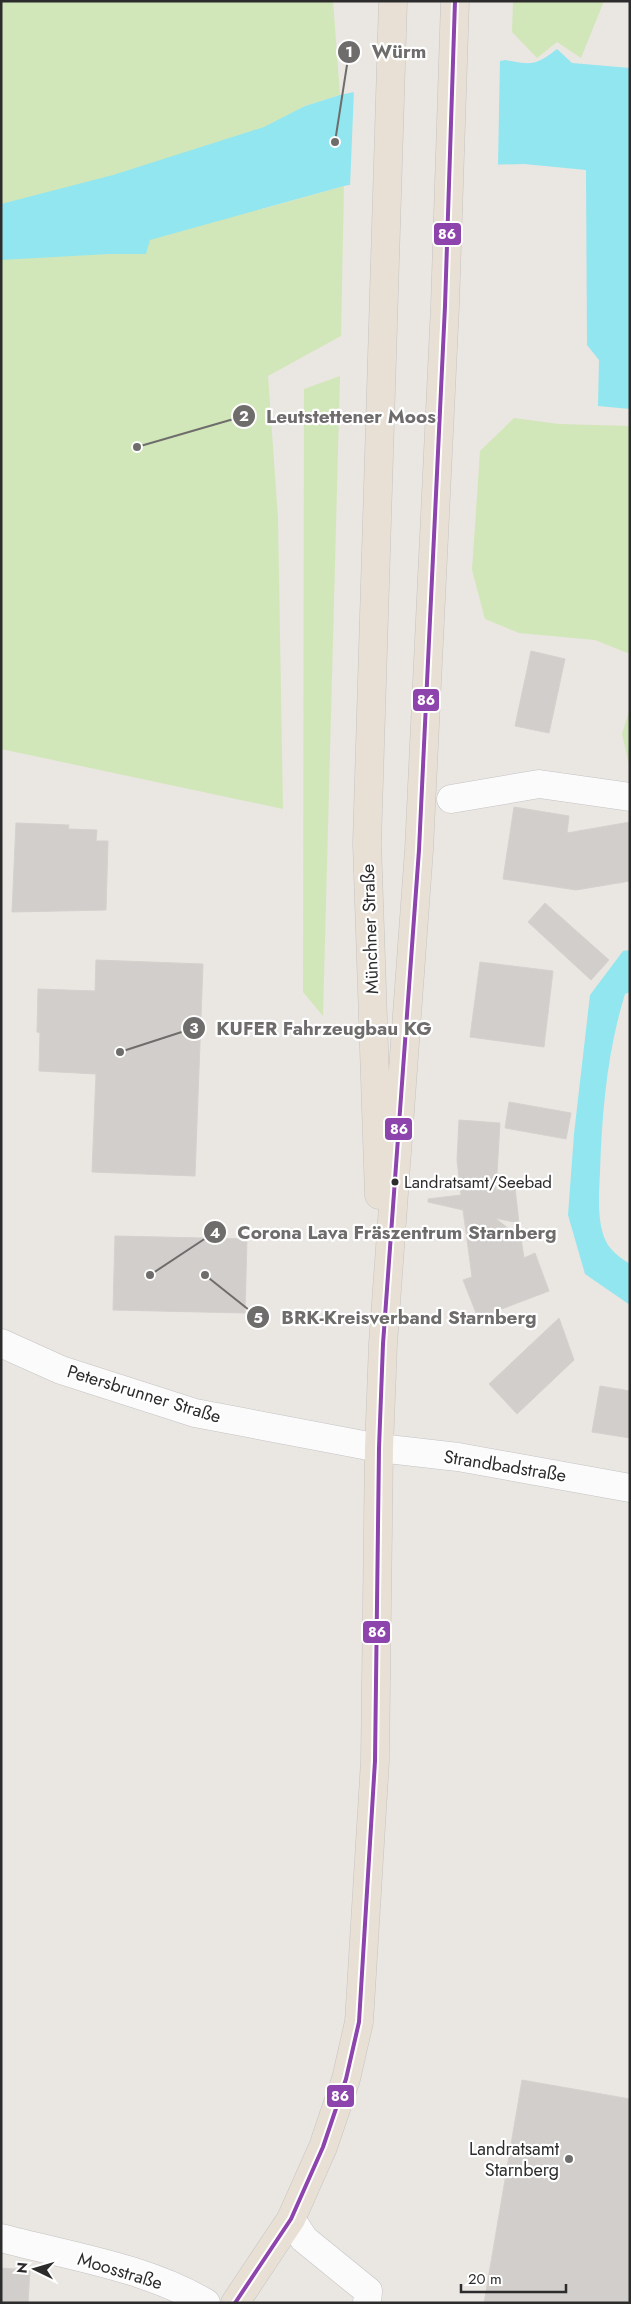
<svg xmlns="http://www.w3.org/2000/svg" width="631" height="2304" viewBox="0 0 631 2304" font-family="Jost,sans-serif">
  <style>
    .green { fill: #d2e7b9 }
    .water { fill: #92e6ef }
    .pier { fill: #eae6e2 }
    .building { fill: #d1cecb; stroke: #d5d1ce }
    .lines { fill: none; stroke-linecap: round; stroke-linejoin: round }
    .street-casing { stroke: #c4c3c3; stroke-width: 29 }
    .primary-casing { stroke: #c6c4c2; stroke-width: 29 }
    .street { stroke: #fcfbfb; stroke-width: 28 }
    .primary { stroke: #e8e0d4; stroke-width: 28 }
    .bus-1-casing { stroke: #fff; stroke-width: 8 }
    .bus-1 { stroke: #8e44ad; stroke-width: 4 }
    .bus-dot { fill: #2c2c2c; stroke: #fff; stroke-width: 2 }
    .poi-dot { fill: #6e6d6c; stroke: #fff; stroke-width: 2 }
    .labels { text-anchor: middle; stroke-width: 4.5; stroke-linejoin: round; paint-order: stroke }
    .bus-label { font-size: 17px; fill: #2c2c2c; stroke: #fff; text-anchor: start }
    .street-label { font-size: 18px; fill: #2c2c2c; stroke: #fff }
    .poi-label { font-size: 18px; fill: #2c2c2c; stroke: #fff; text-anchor: end }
    .leader { fill: none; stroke: #6e6d6c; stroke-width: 2 }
    .callout-dot { fill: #6e6d6c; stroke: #fff; stroke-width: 2 }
    .mark-label { font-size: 15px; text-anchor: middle; font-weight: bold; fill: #fff }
    .callout-label { font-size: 19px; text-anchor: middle; font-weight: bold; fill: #6e6d6c; stroke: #fff; stroke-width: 4.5; stroke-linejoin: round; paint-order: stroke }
    .line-badge { stroke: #fff; stroke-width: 2 }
    .badge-label { font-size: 14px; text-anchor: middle; font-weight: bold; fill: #fff }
  </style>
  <rect width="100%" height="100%" fill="#eae6e2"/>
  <!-- green -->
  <path class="green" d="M1 1H333L340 95 305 106 262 209 344 186 341 336 268 376 278 518 283 809 1 749Z
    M513 1H604L581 58 557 42 537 58 512 32Z
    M340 376 323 1016 303 992 304 389Z
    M514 418 559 424 630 426V654L595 640 519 633 485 619 472 570 480 451Z
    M630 708V769L622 734Z"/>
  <!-- water -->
  <path class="water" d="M557 49 572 63 630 68V409L598 406 599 360 587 345 586 170 524 164 442 166 344 186 150 240 146 254H109L1 260V204L113 175 264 127 305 106 340 95 505 60C532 65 535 66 557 49Z
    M630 950V992L625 994C607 1052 602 1112 600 1172 599 1193 597 1217 604 1237 608 1249 620 1258 630 1264V1305L585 1274 568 1215 574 1134 590 995 623 951Z"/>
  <!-- pier -->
  <path class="pier" d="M500 59 498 167 442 169 350 187 354 89Z"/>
  <!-- building -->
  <path class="building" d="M531 651 565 659 549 733 515 726Z
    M514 807 569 816 567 833 630 822V881L576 890 503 879Z
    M16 823 69 825 68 829 97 830 96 841H108L106 910 12 912Z
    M545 903 609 960 591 980 528 922Z
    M96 960 203 964 195 1176 92 1172 96 1074 39 1071 40 1033 37 1032 38 989 95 991Z
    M480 962 553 971 544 1047 470 1037Z
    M509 1102 571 1113 566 1139 505 1128Z
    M459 1120 500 1123 496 1190 515 1188 519 1223 495 1218 521 1238 524 1258 535 1253 549 1291 478 1318 463 1280 472 1277 463 1210 428 1202V1199L461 1195 457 1160Z
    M115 1236 247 1239 245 1313 113 1310Z
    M559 1318 574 1360 517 1414 489 1384Z
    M600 1386 630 1391V1438L592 1432Z
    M522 2080 630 2099V2303H484Z
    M1 2268 30 2270 28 2303H1Z"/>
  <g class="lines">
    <defs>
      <path id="street" d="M451 799 539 784 630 797
        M1 1343 61 1370 195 1413 379 1448 458 1457 630 1488
        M291 2219 304 2239 368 2291 367 2303
        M1 2238C69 2256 145 2267 206 2303"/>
      <path id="primary" d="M379 1195 367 843 393 1
        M235 2303 291 2219 323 2147 346 2079 359 2022 375 1761 379 1448 383 1344 419 850 445 306 455 1"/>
    </defs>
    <!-- street casing -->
    <use href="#street" class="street-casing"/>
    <!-- primary casing -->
    <use href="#primary" class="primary-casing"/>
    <!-- street -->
    <use href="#street" class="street"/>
    <!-- primary -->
    <use href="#primary" class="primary"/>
    <defs>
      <path id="bus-1" d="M235 2303 291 2219 323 2147 346 2079 359 2022 375 1761 379 1448 383 1344 419 850 445 306 455 1"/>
    </defs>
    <!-- bus-1 casing -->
    <use href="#bus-1" class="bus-1-casing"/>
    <!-- bus-1 -->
    <use href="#bus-1" class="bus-1"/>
  </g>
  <!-- markers -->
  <circle class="bus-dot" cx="395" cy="1182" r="4.5"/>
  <circle class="poi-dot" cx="569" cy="2159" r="5"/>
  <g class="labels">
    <!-- bus labels -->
    <g class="bus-label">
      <text x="404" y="1188">Landratsamt/Seebad</text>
    </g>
    <!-- street labels -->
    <g class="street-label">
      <text transform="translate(370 929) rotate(-92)" y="6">Münchner Straße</text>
      <text transform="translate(144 1394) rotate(17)" y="6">Petersbrunner Straße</text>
      <text transform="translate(505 1466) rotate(9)" y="6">Strandbadstraße</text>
      <text transform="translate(120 2271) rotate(17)" y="6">Moosstraße</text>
    </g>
    <!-- poi labels -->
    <g class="poi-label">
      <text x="559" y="2155">Landratsamt<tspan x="559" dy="21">Starnberg</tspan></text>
    </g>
  </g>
  <!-- callouts -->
  <path class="leader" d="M335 142L349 52M137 447L244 416M120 1052L194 1028M150 1275L215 1232M205 1275L258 1317"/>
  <g class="callout-dot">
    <circle cx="335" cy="142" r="5"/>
    <circle cx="137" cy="447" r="5"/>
    <circle cx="120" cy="1052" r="5"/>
    <circle cx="150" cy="1275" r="5"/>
    <circle cx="205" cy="1275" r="5"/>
    <circle cx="349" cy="52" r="12"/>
    <circle cx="244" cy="416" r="12"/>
    <circle cx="194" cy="1028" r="12"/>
    <circle cx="215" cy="1232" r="12"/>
    <circle cx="258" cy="1317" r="12"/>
  </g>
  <g class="mark-label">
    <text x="349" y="57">1</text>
    <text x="244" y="421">2</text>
    <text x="194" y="1033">3</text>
    <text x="215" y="1238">4</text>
    <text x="258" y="1323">5</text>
  </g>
  <g class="callout-label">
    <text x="399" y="58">Würm</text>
    <text x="351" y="423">Leutstettener Moos</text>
    <text x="324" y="1035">KUFER Fahrzeugbau KG</text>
    <text x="397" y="1239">Corona Lava Fräszentrum Starnberg</text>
    <text x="409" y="1324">BRK-Kreisverband Starnberg</text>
  </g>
  <g class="line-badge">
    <rect x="433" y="222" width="29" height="24" rx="5" fill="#8e44ad"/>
    <rect x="412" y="688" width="28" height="24" rx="5" fill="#8e44ad"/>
    <rect x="384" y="1117" width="29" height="24" rx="5" fill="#8e44ad"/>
    <rect x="362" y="1620" width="29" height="24" rx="5" fill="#8e44ad"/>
    <rect x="326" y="2084" width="29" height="24" rx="5" fill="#8e44ad"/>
  </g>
  <g class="badge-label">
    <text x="447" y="239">86</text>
    <text x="426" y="705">86</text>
    <text x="399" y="1134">86</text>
    <text x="377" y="1637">86</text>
    <text x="340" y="2101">86</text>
  </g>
  <!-- border -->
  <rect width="631" height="2304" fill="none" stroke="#2c2c2c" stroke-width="5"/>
  <!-- north arrow -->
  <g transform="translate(35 2269) rotate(275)" stroke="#ffffff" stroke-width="4" paint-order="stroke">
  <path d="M0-4L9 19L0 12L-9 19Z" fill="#2c2c2c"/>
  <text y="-8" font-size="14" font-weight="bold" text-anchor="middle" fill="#2c2c2c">N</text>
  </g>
  <!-- scale -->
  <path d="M461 2284v8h105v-8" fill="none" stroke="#2c2c2c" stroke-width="2.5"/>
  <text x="468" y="2284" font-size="15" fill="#2c2c2c" stroke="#ffffff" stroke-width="4" paint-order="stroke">20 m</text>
</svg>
